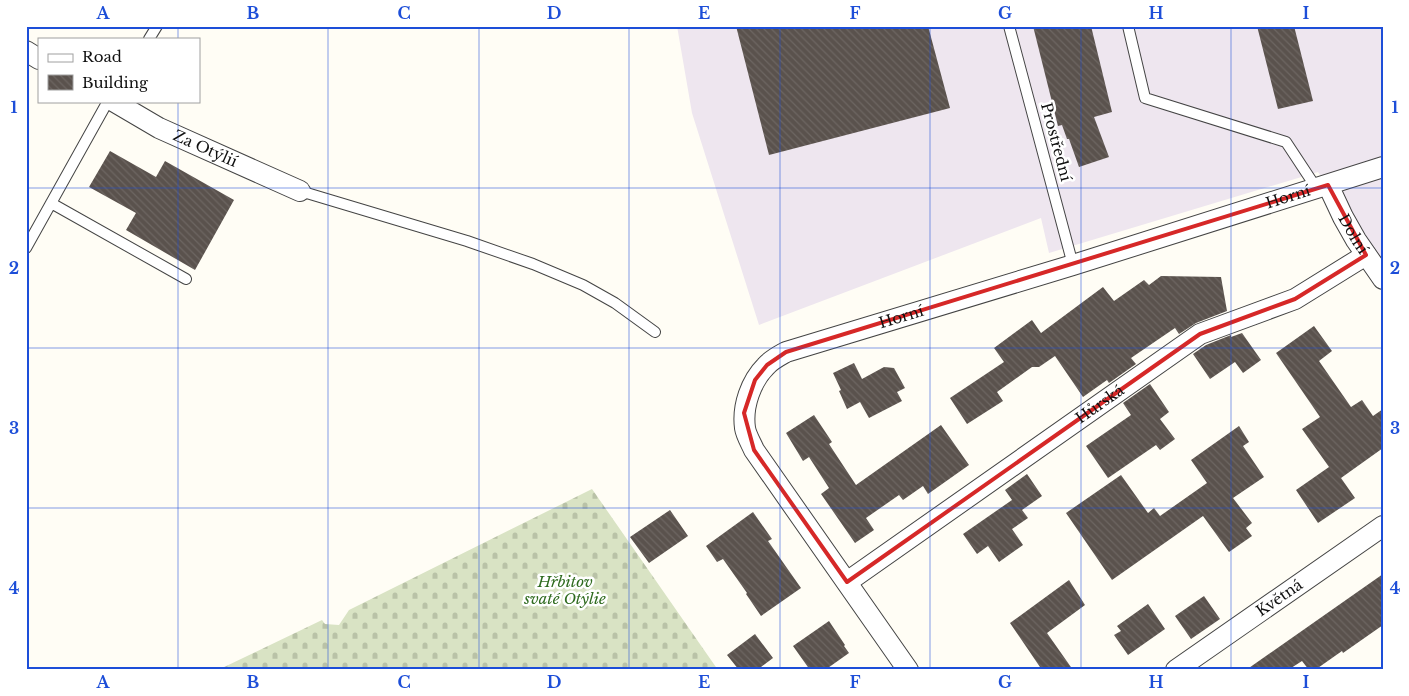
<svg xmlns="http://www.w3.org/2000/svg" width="1409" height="696" viewBox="0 0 1409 696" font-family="'Libre Baskerville',serif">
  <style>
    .industrial { fill: #eee6ef }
    .cemetery { fill: url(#cemetery-stones) }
    .building { fill: url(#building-back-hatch) }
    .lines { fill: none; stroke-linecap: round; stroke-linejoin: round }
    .lane-casing { stroke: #444; stroke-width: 12 }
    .street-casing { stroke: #444; stroke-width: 22 }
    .lane { stroke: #fff; stroke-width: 10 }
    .street { stroke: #fff; stroke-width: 20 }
    .marked { fill: none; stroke: #d62828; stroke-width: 4; stroke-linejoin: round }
    .grid { fill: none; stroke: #1d4ed8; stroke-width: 1; stroke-opacity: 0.55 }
    .labels { text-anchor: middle; stroke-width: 5; stroke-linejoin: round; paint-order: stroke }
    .street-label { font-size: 15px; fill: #111; stroke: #fff }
    .park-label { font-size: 15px; font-style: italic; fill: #2f6b1f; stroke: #fff }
    .neatline { fill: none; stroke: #1d4ed8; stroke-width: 2 }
    .grid-label { font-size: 16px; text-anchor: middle; font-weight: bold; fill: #1d4ed8 }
  </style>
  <defs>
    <pattern id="cemetery-stones" width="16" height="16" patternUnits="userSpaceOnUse" patternTransform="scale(1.25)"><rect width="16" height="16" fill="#d9e3c4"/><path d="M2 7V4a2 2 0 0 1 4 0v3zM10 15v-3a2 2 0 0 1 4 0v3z" fill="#b9c2a7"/></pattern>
    <pattern id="building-back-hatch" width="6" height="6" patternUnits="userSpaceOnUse" patternTransform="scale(1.25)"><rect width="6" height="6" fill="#5a524d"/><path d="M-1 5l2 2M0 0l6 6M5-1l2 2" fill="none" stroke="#6d6662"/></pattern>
  </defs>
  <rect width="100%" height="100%" fill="#fffdf5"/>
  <!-- industrial -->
  <path class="industrial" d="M677 26H1383V262L1318 172 1049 253 1041 218 759 325 692 113Z"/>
  <!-- cemetery -->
  <path class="cemetery" d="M592 489 718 670H218L322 620 325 624 339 625 349 610Z"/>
  <!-- building -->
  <path class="building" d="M736 26H928L950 108 769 155Z
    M1033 26H1091L1112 112 1094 117 1109 157 1079 167 1069 139H1067L1062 125 1058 126Z
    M1257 26H1294L1313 101 1278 109Z
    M110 151 156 177 165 161 234 200 195 270 126 230 136 213 89 187Z
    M1161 276 1221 277 1227 311 1196 323 1179 334 1175 328 1131 358 1136 364 1109 383 1107 380 1083 397 1055 356 1039 367H1032L997 392 1003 401 967 424 950 398 1004 362 994 348 1032 320 1041 333 1103 287 1114 301 1144 280 1149 285Z
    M1314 326 1332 351 1319 361 1351 407 1362 400 1373 416 1383 409V448L1341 478 1355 498 1318 523 1296 490 1329 467 1302 429 1320 417 1276 353Z
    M1242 333 1261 360 1243 373 1235 362 1210 379 1193 354 1206 345 1231 335V337Z
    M854 363 862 379 884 367 894 368 905 388 897 392 902 401 869 418 860 402 847 409 839 391 841 390 833 373Z
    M1150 384 1169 412 1160 419 1175 439 1160 450 1156 445 1108 478 1086 446 1131 415 1123 403Z
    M814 415 832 442 829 444 856 485 941 425 969 465 928 494 923 486 903 500 899 495 866 518 874 530 855 543 821 494 829 488 809 457 803 461 786 433Z
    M1239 426 1249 442 1243 446 1264 477 1233 498 1252 523 1246 528 1252 536 1229 552 1203 516 1112 580 1066 513 1121 475 1148 513 1154 508 1160 516 1207 483 1191 460Z
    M1027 474 1042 496 1022 510 1028 518 1012 529 1023 545 999 562 988 546 977 554 963 534 1012 500 1005 490Z
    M670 510 688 536 649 563 630 537Z
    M753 512 772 539 768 541 801 588 761 616 746 594 747 593 723 559 717 562 706 546Z
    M1383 574V625L1343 653 1342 651 1315 670H1309L1302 661 1288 670H1246Z
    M1069 580 1085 605 1047 633 1073 670H1042L1010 623Z
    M1204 596 1220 619 1191 639 1175 616Z
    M1148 604 1165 629 1128 655 1114 635 1121 631 1117 626Z
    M829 621 845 645 844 646 849 653 825 670H810L793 646Z
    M755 634 773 658 757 670H739L727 655Z"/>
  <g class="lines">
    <defs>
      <path id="lane" d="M1009 26 1073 265
        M1128 26 1145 98 1286 142 1317 189
        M149 39 157 26
        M300 191 467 241 533 264 583 285 615 303 655 332
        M51 203 186 279
        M26 248 108 101"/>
      <g id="street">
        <path d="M26 51 39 59"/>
        <path id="s1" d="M113 101 159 128 300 191"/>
        <path id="s2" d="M1328 185 1343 217 1356 240 1383 279"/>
        <path id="s3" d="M847 582 1200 334 1295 299 1366 255"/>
        <path id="s4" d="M908 670 754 450C751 443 746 435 745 428 742 406 751 381 766 366 771 360 779 356 786 352L1073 265 1383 167"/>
        <path id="s5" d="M1176 670 1383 526"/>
      </g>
    </defs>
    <!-- lane casing -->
    <use href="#lane" class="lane-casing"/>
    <!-- street casing -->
    <use href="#street" class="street-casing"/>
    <!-- lane -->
    <use href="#lane" class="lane"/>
    <!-- street -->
    <use href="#street" class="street"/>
  </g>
  <!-- marked area -->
  <path class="marked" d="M1328 185 1366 255 1295 299 1200 334 847 582 754 450 744 413 755 380 767 365 786 352Z"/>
  <!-- grid -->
  <path class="grid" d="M178 26V39M328 26V670M479 26V670M629 26V670M780 26V670M930 26V670M1081 26V670M1231 26V670M178 101V670M26 188H1383M26 348H1383M26 508H1383"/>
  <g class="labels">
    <!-- street labels -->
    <g class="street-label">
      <text transform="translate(1056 142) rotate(75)" y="5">Prostřední</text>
      <text dy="5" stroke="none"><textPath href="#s1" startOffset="104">Za Otýlií</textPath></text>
      <text dy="5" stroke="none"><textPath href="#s4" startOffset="910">Horní</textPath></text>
      <text dy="5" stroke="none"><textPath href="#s2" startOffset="55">Dolní</textPath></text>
      <text dy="5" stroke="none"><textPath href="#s4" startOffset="505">Horní</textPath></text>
      <text dy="5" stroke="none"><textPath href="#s3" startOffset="309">Hůrská</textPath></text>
      <text dy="5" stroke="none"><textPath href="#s5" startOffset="126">Květná</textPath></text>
    </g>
    <!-- park labels -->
    <g class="park-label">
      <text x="565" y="587">Hřbitov<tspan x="565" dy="17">svaté Otýlie</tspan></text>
    </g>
  </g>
  <!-- border -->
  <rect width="1409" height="696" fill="none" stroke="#ffffff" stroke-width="55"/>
  <!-- legend -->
  <rect x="38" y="38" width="162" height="65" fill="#ffffff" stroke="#a0a0a0"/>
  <rect x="48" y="54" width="25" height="8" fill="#ffffff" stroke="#a0a0a0"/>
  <text x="82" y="62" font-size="15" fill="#111111">Road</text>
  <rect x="48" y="75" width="25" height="15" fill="url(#building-back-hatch)" stroke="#a0a0a0"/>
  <text x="82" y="88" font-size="15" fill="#111111">Building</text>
  <rect x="28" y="28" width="1354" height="640" class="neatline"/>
  <g class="grid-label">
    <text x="103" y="19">A</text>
    <text x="253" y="19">B</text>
    <text x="404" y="19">C</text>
    <text x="554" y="19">D</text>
    <text x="704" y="19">E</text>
    <text x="855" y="19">F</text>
    <text x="1005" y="19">G</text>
    <text x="1156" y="19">H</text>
    <text x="1306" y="19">I</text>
    <text x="14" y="113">1</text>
    <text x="1395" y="113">1</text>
    <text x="14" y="274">2</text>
    <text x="1395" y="274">2</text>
    <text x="14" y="434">3</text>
    <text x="1395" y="434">3</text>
    <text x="14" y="594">4</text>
    <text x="1395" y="594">4</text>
    <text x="103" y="688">A</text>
    <text x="253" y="688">B</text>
    <text x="404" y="688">C</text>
    <text x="554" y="688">D</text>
    <text x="704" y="688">E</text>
    <text x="855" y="688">F</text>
    <text x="1005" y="688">G</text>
    <text x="1156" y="688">H</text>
    <text x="1306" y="688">I</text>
  </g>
</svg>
